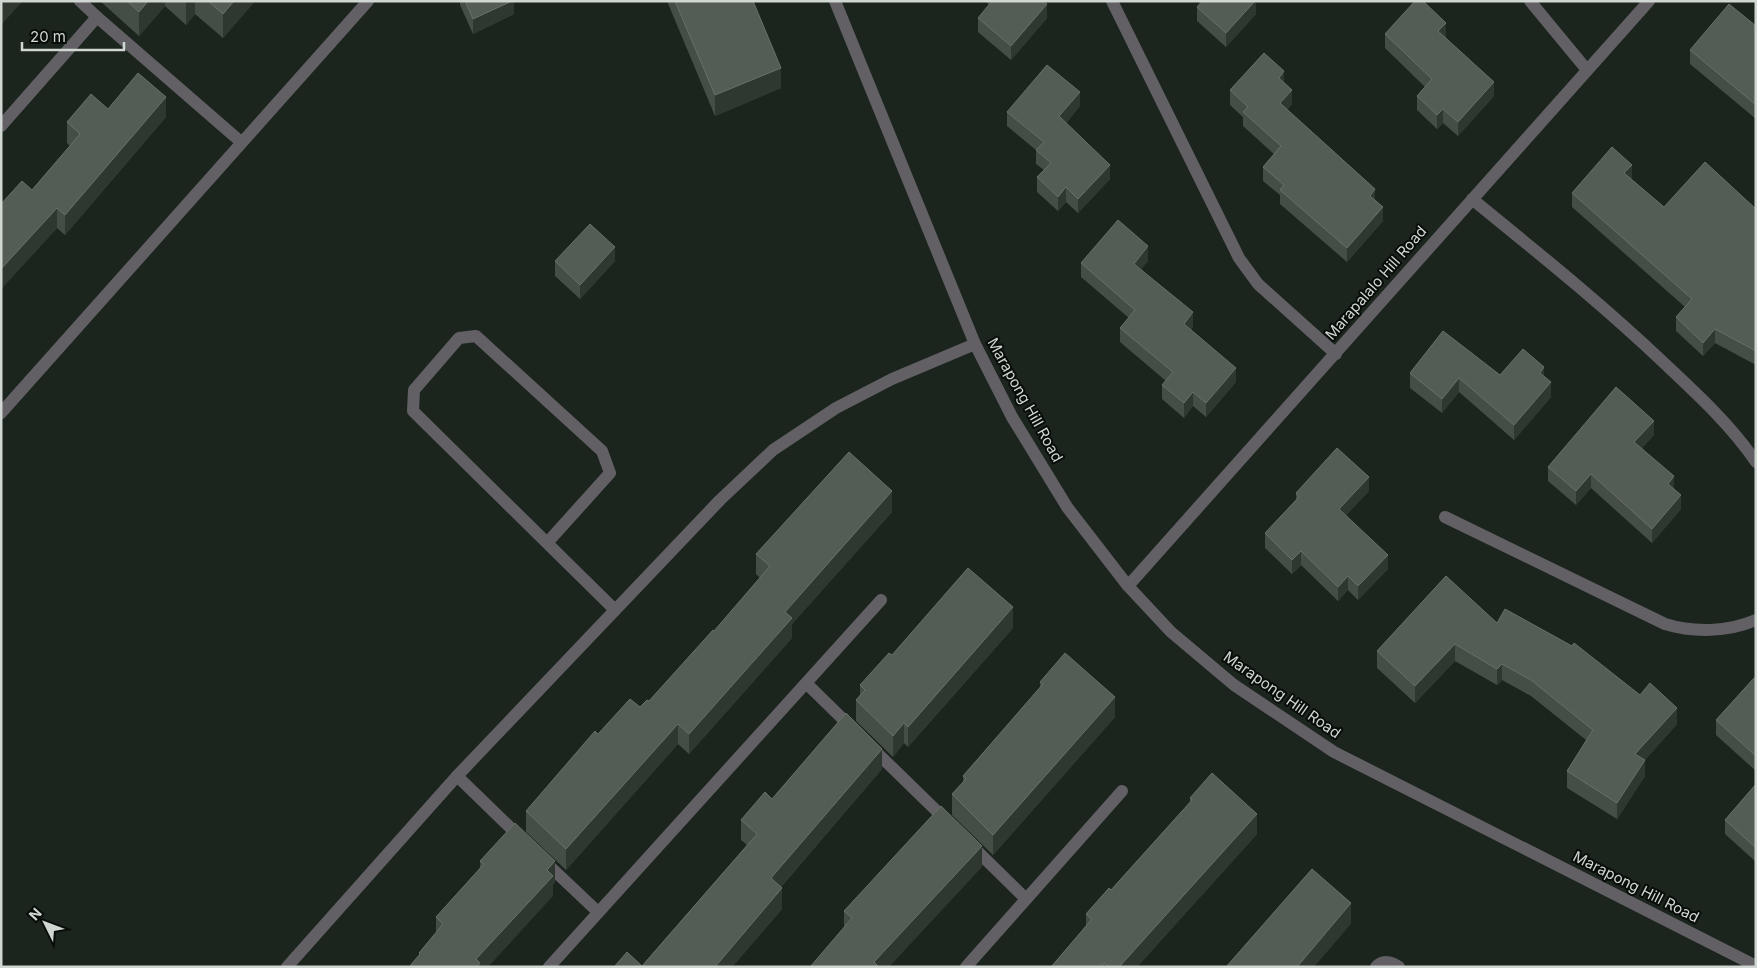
<svg xmlns="http://www.w3.org/2000/svg" width="1757" height="968" viewBox="0 0 1757 968" font-family="Inter,sans-serif">
  <style>
    .lines { fill: none; stroke-linecap: round; stroke-linejoin: round }
    .lane { stroke: #626065; stroke-width: 12 }
    .street { stroke: #626065; stroke-width: 12 }
    .wall { fill: #444e46 }
    .shaded-wall { fill: #2e3830 }
    .building { fill: #545d55; stroke: #677069 }
    .labels { text-anchor: middle; stroke-width: 4; stroke-linejoin: round; paint-order: stroke }
    .street-label { font-size: 15px; fill: #d0d6d1; stroke: #080d09 }
  </style>
  <rect width="100%" height="100%" fill="#1b251d"/>
  <g class="lines">
    <!-- lane -->
    <path class="lane" d="M80 1 97 17
      M476 336 602 451 610 473 547 543 413 411 414 390 459 338Z
      M547 543 615 610
      M806 683 881 600
      M871 747 948 822
      M457 776 522 839
      M969 843 1026 899
      M543 860 598 912
      M549 967 806 683 853 729
      M966 967 1122 791
      M1376 967C1383 959 1392 962 1399 967"/>
    <!-- street -->
    <path class="street" d="M835 1 975 344 1012 417 1067 507 1128 586 1171 632 1234 685 1334 752 1756 966
      M1112 1 1239 258 1258 284 1336 354
      M1530 1 1587 70
      M1 126 97 17 241 142
      M1472 199C1537 252 1602 304 1663 362 1696 393 1731 425 1756 462
      M1 413 368 1
      M1445 517 1665 624C1694 633 1728 632 1756 620
      M1128 586 1649 1
      M287 967 457 776 720 500 773 450 836 408 892 379 975 344"/>
  </g>
  <!-- wall -->
  <path class="wall" d="M100 1H255L223 38 195 14 186 25 165 6 139 36Z
    M460 1H514V14L473 34 460 5Z
    M667 1H753L781 88 715 116Z
    M986 1H1043L1047 18 1011 60 978 32V18L989 5Z
    M1256 1V14L1226 47 1197 21V7Z
    M1756 26V119L1690 64V50Z
    M1385 34 1446 37 1445 38 1494 96 1458 136 1443 123 1437 129 1417 110V96L1425 87 1385 48Z
    M1284 82 1292 104 1287 110 1375 201 1383 221 1347 262 1280 204V195L1263 181V167L1274 154 1243 126V117L1230 105V90Z
    M1080 106 1066 123 1110 179 1078 213 1066 202 1058 211 1037 192V177L1044 170 1036 164V150L1007 126V112Z
    M108 109 166 117 65 235 57 228 1 289V204L32 190 70 146 67 143V122Z
    M1632 178 1631 179 1664 207 1756 209V365L1715 343 1703 356 1676 331V317L1685 307 1572 207V193Z
    M555 261H615L580 299 555 276Z
    M1148 261 1141 269 1193 327 1191 330 1236 382 1206 417 1193 406 1184 418 1162 399V385L1166 381 1120 342V328L1129 318 1081 277V263Z
    M1410 373 1544 377 1551 397 1514 440 1459 392 1442 413 1410 388Z
    M1654 435 1642 448 1674 489 1681 509 1652 543 1591 488 1576 505 1548 481V467Z
    M1369 491 1346 515 1388 569 1358 600 1348 590 1338 601 1301 565 1292 574 1265 548V533L1296 500V493Z
    M892 512 792 624V638L689 754 678 744 566 870 526 832V811L598 734 649 701 714 631 760 578 756 574V554Z
    M1497 623 1677 724 1645 760V776L1617 819 1567 788V771L1586 740 1531 696 1502 680 1497 685 1455 661 1415 703 1377 668V651Z
    M1013 628 908 747 904 743 893 757 856 721V700L860 695V685L892 655Z
    M1756 679V771L1716 735V720Z
    M1040 682 1115 717 993 855 952 815V794L963 782V776L1040 688Z
    M882 769 781 887 782 909 732 967H614L642 966 747 845 741 840V820L772 799Z
    M1756 784V862L1725 834V820Z
    M1190 798 1257 834 1137 967H1051L1086 926V914L1111 890 1190 803Z
    M480 861 555 882 553 884V896L419 956V953L436 933V917L480 868Z
    M982 867 844 927V911Z"/>
  <!-- shaded-wall -->
  <path class="shaded-wall" d="M4 1H23L1 25V5Z
    M148 1H165V6L139 36V12Z
    M186 1H195V14L186 25Z
    M234 1H255L223 38V14Z
    M512 1H514V14L473 34V19Z
    M1255 1H1256V14L1226 47V33Z
    M1047 4V18L1011 60V46Z
    M1446 23V37L1438 45V31Z
    M781 68V88L715 116V95Z
    M1284 71V86L1279 78Z
    M1494 82V96L1458 136V122Z
    M1292 90V104L1280 118V103Z
    M1080 92V106L1059 131V116Z
    M166 97V117L65 235V215Z
    M1443 109V123L1437 129V115Z
    M1110 165V179L1078 213V199Z
    M1632 165V178L1624 187V173Z
    M1066 187V202L1058 211V197Z
    M1375 189V203L1370 196Z
    M1383 207V221L1347 262V248Z
    M57 208V228L1 289V269Z
    M1148 246V261L1134 278V264Z
    M615 247V261L580 299V285Z
    M1193 312V327L1184 338V324Z
    M1715 329V343L1703 356V343Z
    M1544 367V381L1540 373Z
    M1236 368V382L1206 417V403Z
    M1459 378V392L1442 413V399Z
    M1551 382V397L1514 440V425Z
    M1193 392V406L1184 418V403Z
    M1654 421V435L1634 456V442Z
    M1591 474V488L1576 505V491Z
    M1674 476V491L1668 484Z
    M1369 477V491L1339 523V509Z
    M892 491V512L792 624V638L689 754V734L785 612Z
    M1681 495V509L1652 543V529Z
    M1301 551V565L1292 574V560Z
    M1388 555V569L1358 600V586Z
    M1348 576V590L1338 601V587Z
    M1013 607V628L908 747V727Z
    M1455 644V661L1415 703V686Z
    M1502 664V680L1497 685V669Z
    M1115 697V717L993 855V835Z
    M1677 708V724L1645 760V776L1617 819V803L1635 754Z
    M904 723V743L893 757V736Z
    M678 724V744L566 870V849Z
    M882 749V769L771 898V878Z
    M1257 814V834L1137 967H1119Z
    M982 846V867L889 967H874V962Z
    M555 861V882L553 884V896L488 967H476V959L547 870Z
    M782 888V909L732 967H715Z
    M1351 903V924L1314 967H1297Z"/>
  <!-- building -->
  <path class="building" d="M127 1H148L139 12Z
    M208 1H234L223 14Z
    M465 1H512L473 19Z
    M675 1H753L781 68 715 95Z
    M992 1H1043L1047 4 1011 46 978 18Z
    M1202 1H1255L1226 33 1197 7Z
    M1415 1H1423L1446 23 1438 31 1494 82 1458 122 1443 109 1437 115 1417 96 1432 79 1385 34Z
    M1729 4 1756 26V105L1690 50Z
    M1264 53 1284 71 1279 78 1292 90 1280 103 1375 189 1370 196 1383 207 1347 248 1280 190 1284 185 1263 167 1281 146 1243 112 1248 107 1230 90Z
    M1047 65 1080 92 1059 116 1110 165 1078 199 1066 187 1058 197 1037 177 1051 163 1036 150 1044 142 1007 112Z
    M138 73 166 97 65 215 57 208 1 269V204L22 181 32 190 80 134 67 122 91 94 108 109Z
    M1612 147 1632 165 1624 173 1664 207 1705 162 1756 209V351L1715 329 1703 343 1676 317 1692 299 1572 193Z
    M1118 220 1148 246 1134 264 1193 312 1184 324 1236 368 1206 403 1193 392 1184 403 1162 385 1173 372 1120 328 1135 310 1081 263Z
    M590 224 615 247 580 285 555 261Z
    M1443 331 1500 375 1523 349 1544 367 1540 373 1551 382 1514 425 1459 378 1442 399 1410 373Z
    M1616 387 1654 421 1634 442 1674 476 1668 484 1681 495 1652 529 1591 474 1576 491 1548 467Z
    M1337 448 1369 477 1339 509 1388 555 1358 586 1348 576 1338 587 1301 551 1292 560 1265 533 1299 497 1296 493Z
    M849 452 892 491 785 612 792 618 689 734 678 724 566 849 526 811 595 731 598 734 630 699 640 707 647 700 649 701 713 630 714 631 770 566 756 554Z
    M968 568 1013 607 908 727 904 723 893 736 856 700 865 690 860 685 889 653 892 655Z
    M1446 576 1497 623 1505 609 1572 646 1574 643 1640 695 1650 683 1677 708 1635 754 1645 760 1617 803 1567 771 1593 730 1531 680 1502 664 1497 669 1455 644 1415 686 1377 651Z
    M1065 653 1115 697 993 835 952 794 966 779 963 776 1043 684 1040 682Z
    M1754 678 1756 679V756L1716 720Z
    M846 713 882 749 771 878 782 888 715 967H614L627 952 642 966 757 834 741 820 765 792 772 799Z
    M1212 773 1257 814 1119 967H1109L1104 963 1101 967H1051L1092 919 1086 914 1109 888 1111 890 1192 800 1190 798Z
    M1756 784V848L1725 820Z
    M941 806 982 846 874 962 879 967H810L852 918 844 911Z
    M515 823 555 861 547 870 553 876 476 959 480 963 477 967H409L420 954 419 953 443 924 436 917 484 864 480 861Z
    M1312 869 1351 903 1297 967H1226Z"/>
  <g class="labels">
    <!-- street labels -->
    <g class="street-label">
      <text transform="translate(1376 283) rotate(-49)" y="5">Marapalalo Hill Road</text>
      <text transform="translate(1025 400) rotate(61)" y="5">Marapong Hill Road</text>
      <text transform="translate(1282 695) rotate(35)" y="5">Marapong Hill Road</text>
      <text transform="translate(1636 887) rotate(27)" y="5">Marapong Hill Road</text>
    </g>
  </g>
  <!-- border -->
  <rect width="1757" height="968" fill="none" stroke="#d0d6d1" stroke-width="5"/>
  <!-- north arrow -->
  <g transform="translate(45 923) rotate(312)" stroke="#080d09" stroke-width="4" paint-order="stroke">
  <path d="M0-4L9 19L0 12L-9 19Z" fill="#d0d6d1"/>
  <text y="-8" font-size="14" font-weight="bold" text-anchor="middle" fill="#d0d6d1">N</text>
  </g>
  <!-- scale -->
  <path d="M22 42v8h102v-8" fill="none" stroke="#d0d6d1" stroke-width="2.5"/>
  <text x="30" y="42" font-size="15" fill="#d0d6d1" stroke="#080d09" stroke-width="4" paint-order="stroke">20 m</text>
</svg>
